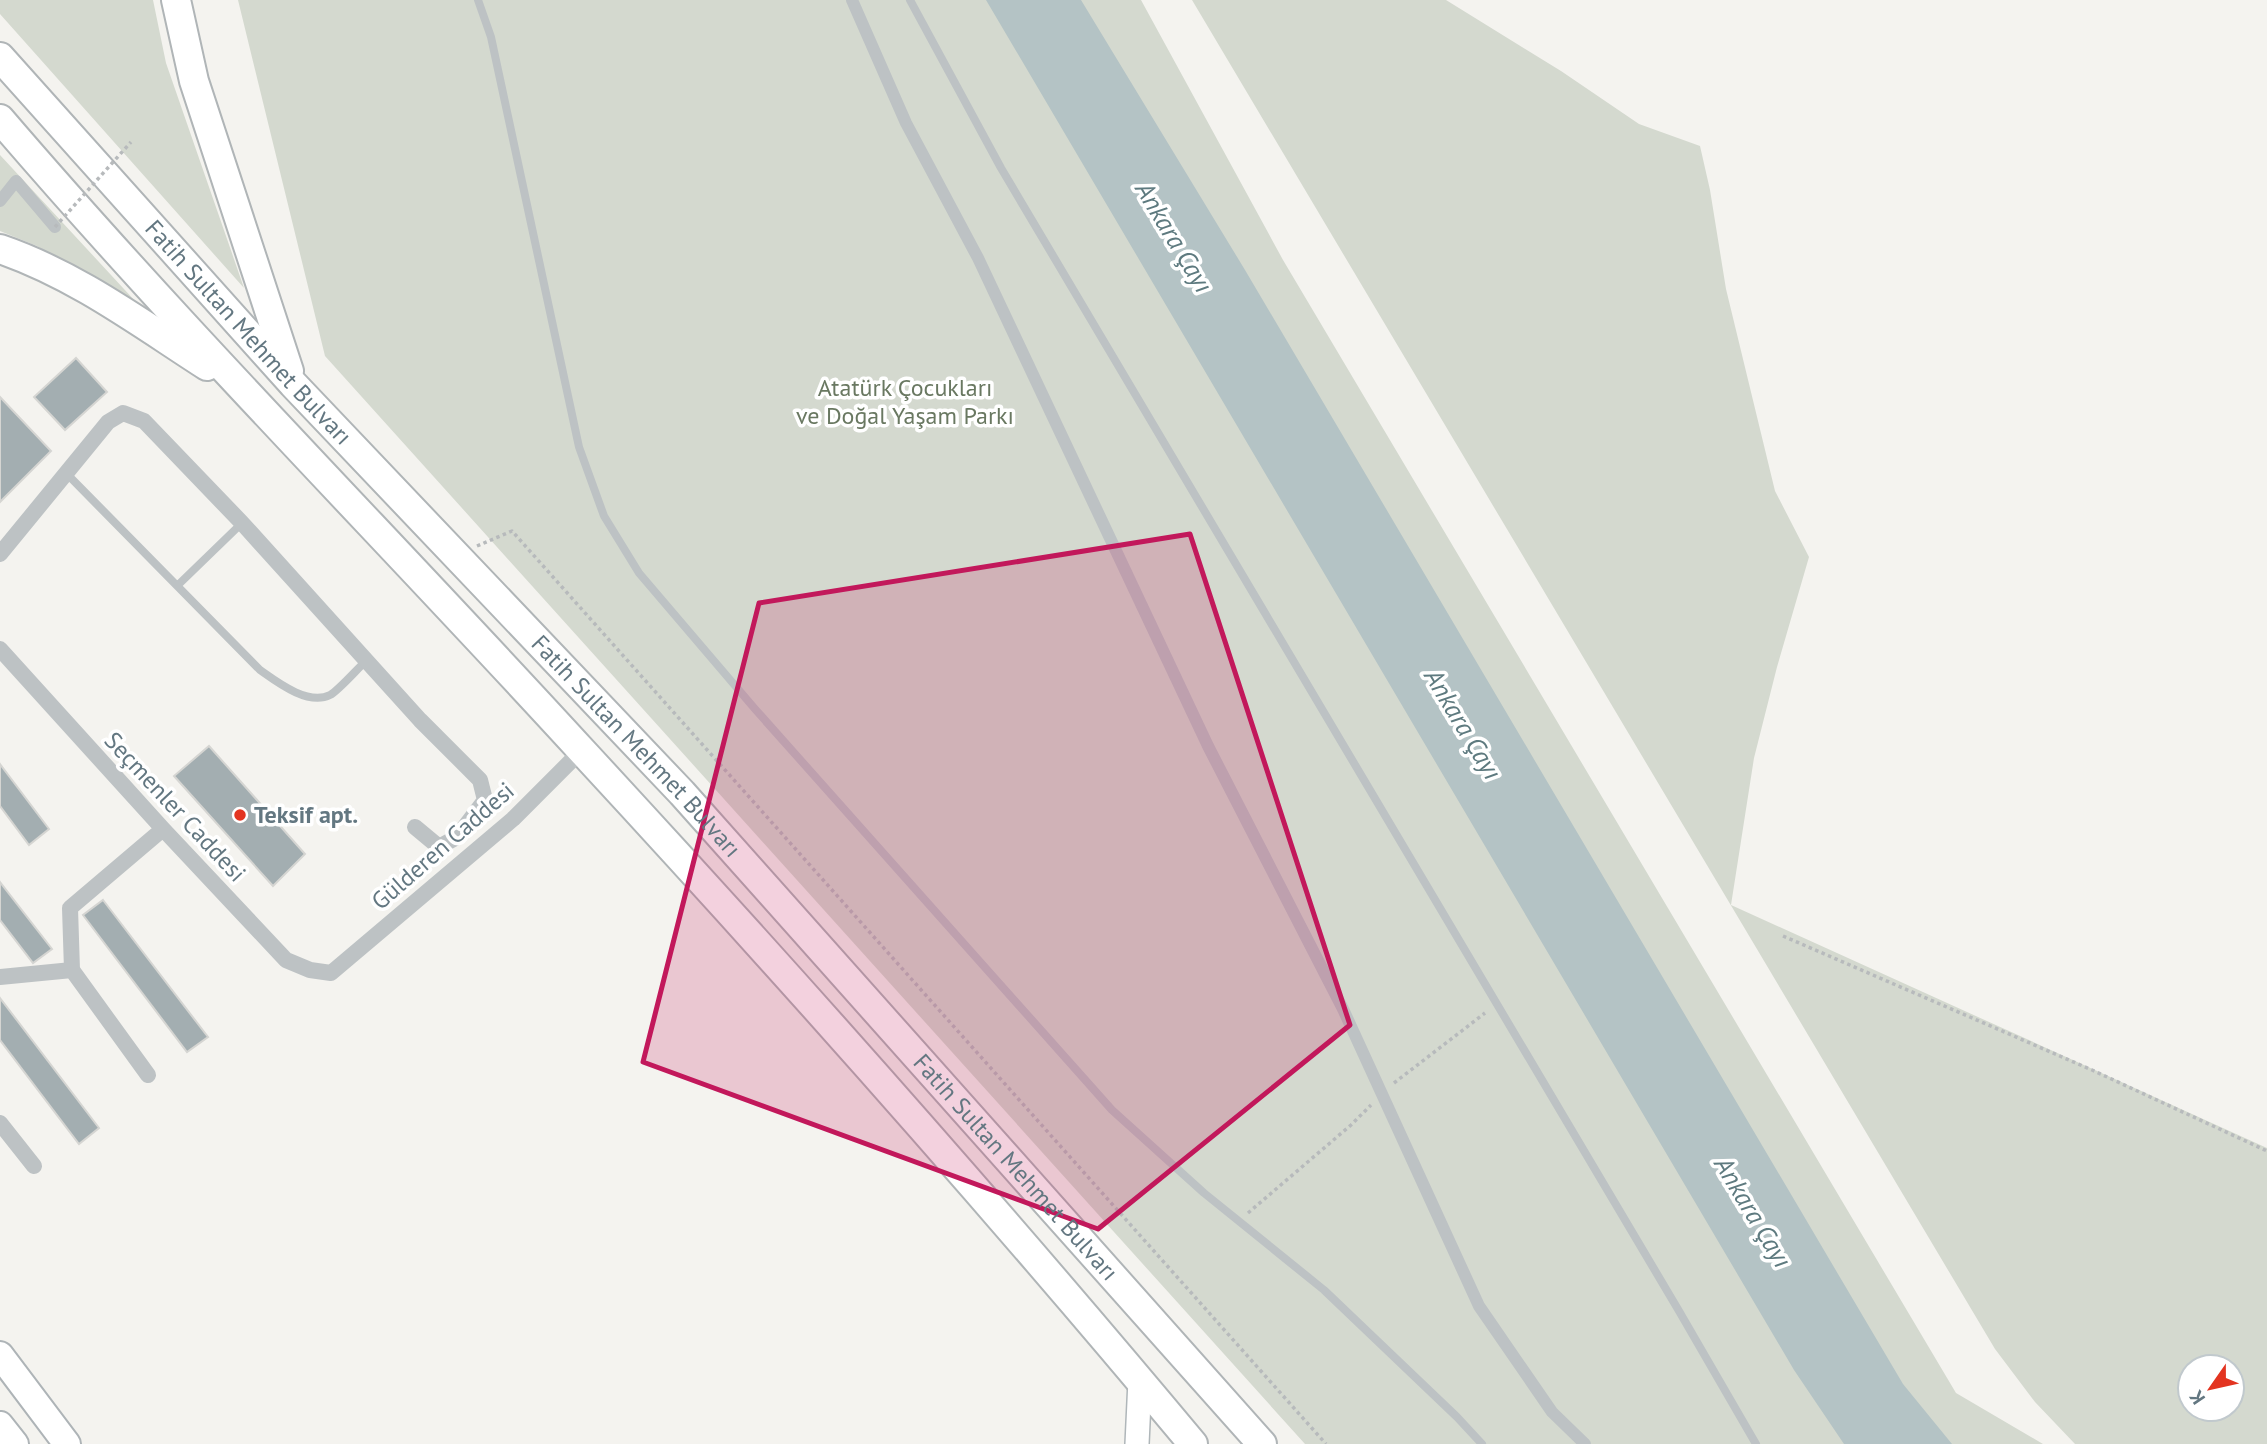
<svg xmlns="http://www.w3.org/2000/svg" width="2267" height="1444" viewBox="0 0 2267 1444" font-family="'PT Sans',sans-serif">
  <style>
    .green { fill: #d4d9cf; fill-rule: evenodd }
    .water { fill: #b4c3c5 }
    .building { fill: #a3aeb1; stroke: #d5d5d2; stroke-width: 2 }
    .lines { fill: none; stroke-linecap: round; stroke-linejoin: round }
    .secondary-casing { stroke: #afb6b9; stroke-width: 26 }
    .primary-casing { stroke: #aeb4b7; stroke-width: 30 }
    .trunk-casing { stroke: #b0b5b7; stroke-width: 32 }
    .path { stroke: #b7babc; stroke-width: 3.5; stroke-dasharray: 3.5 3.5; stroke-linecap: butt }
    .service { stroke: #bdc2c4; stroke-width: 8 }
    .pedestrian { stroke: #bdc2c4; stroke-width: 12 }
    .minor { stroke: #bdc2c4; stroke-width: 16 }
    .secondary { stroke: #fff; stroke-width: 23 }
    .primary { stroke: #fff; stroke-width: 26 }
    .trunk { stroke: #fff; stroke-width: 28 }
    .path-bridge { stroke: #b7babc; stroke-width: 3.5; stroke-dasharray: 3.5 3.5; stroke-linecap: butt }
    .marked { fill: #c2185b; fill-opacity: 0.2; stroke: #c2185b; stroke-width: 5; stroke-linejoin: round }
    .poi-dot { fill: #e33420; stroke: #fff; stroke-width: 2.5 }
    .labels { text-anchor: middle; stroke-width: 7; stroke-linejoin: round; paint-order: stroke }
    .street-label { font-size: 24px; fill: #637781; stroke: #fff }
    .park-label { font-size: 24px; fill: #697861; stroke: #fff }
    .poi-label { font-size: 24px; font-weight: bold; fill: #637781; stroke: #fff; text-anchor: start }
    .water-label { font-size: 26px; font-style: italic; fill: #5e7a7f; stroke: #fff }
  </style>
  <rect width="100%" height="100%" fill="#f4f3ef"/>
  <!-- green -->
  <path class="green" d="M0 0H153L166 63 244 288 0 14Z
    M238 0H1141L1283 260 1956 1393 2043 1444H1305L325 356Z
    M1192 0H1446L1561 71 1639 124 1700 146 1710 190 1726 289 1775 491 1809 557 1777 667 1754 758 1731 905 2267 1148V1444H2075L2035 1402 1995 1349ZM2190 1367H2232V1409H2190Z
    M0 155 136 302 37 246 0 231Z"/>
  <!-- water -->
  <path class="water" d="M986 0H1081L1245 270 1903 1384 1952 1444H1844L1794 1370Z"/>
  <!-- building -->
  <path class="building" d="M76 358 107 392 65 430 34 397Z
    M0 397 51 451 0 502Z
    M209 746 305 854 273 886 174 776Z
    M0 764 49 829 29 845 0 806Z
    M0 882 52 949 33 963 0 920Z
    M103 900 208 1037 187 1052 83 915Z
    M0 998 99 1128 79 1144 0 1040Z"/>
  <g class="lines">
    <defs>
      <path id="secondary" d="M1137 1444 1140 1380"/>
      <path id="primary" d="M0 1355 67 1444
        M0 1425 15 1444"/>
      <g id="trunk">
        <path d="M176 0 194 81 289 371"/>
        <path id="s1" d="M0 57 293 384 682 793 1262 1444"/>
        <path d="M0 119C187 337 389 540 583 752 792 978 996 1208 1193 1444"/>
        <path d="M0 249C76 275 140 323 207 366"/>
      </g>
    </defs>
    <!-- secondary casing -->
    <use href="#secondary" class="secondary-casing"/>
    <!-- primary casing -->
    <use href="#primary" class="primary-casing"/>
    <!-- trunk casing -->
    <use href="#trunk" class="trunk-casing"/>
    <!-- path -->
    <path class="path" d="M477 546 512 531 1326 1444
      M1783 936 2092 1070 2267 1151
      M1394 1083 1485 1013
      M1248 1213 1351 1125 1371 1105"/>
    <!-- service -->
    <path class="service" d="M478 0 491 37 579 447 604 516 639 573 755 709 1112 1110 1204 1193 1324 1290 1457 1417 1482 1444
      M910 0 1001 168 1679 1311 1756 1444
      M67 474 260 670C277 682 308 706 330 695 338 691 358 668 366 661
      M178 585 242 523"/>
    <!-- pedestrian -->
    <path class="pedestrian" d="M852 0 906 123 978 258 1208 746 1343 1009 1479 1306 1552 1412 1585 1444
      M0 201 16 181 55 227"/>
    <!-- minor -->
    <path class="minor" d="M0 554 108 422 123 413 144 421 242 523 420 720 480 780 485 800 457 837 439 847 415 827
      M0 649 163 829 286 960 310 970 331 973 513 819 582 750
      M72 970 148 1075
      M0 977 72 970 70 908 163 829
      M0 1123 34 1166"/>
    <!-- secondary -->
    <use href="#secondary" class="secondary"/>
    <!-- primary -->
    <use href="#primary" class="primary"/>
    <!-- trunk -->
    <use href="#trunk" class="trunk"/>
    <!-- path-bridge -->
    <path class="path-bridge" d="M55 227 131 142"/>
  </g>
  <!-- marked area -->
  <path class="marked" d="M1190 534 1350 1025 1098 1229 643 1062 759 603Z"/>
  <!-- markers -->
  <circle class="poi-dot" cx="240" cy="815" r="7"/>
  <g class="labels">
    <!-- street labels -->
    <g class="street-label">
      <text dy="8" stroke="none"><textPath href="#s1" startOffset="371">Fatih Sultan Mehmet Bulvarı</textPath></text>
      <text dy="8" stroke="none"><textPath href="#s1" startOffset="938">Fatih Sultan Mehmet Bulvarı</textPath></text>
      <text transform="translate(175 807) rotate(47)" y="8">Seçmenler Caddesi</text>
      <text transform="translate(443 846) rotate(-41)" y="8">Gülderen Caddesi</text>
      <text dy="8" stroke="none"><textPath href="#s1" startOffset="1505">Fatih Sultan Mehmet Bulvarı</textPath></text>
    </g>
    <!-- park labels -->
    <g class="park-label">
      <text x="905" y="396">Atatürk Çocukları<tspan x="905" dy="28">ve Doğal Yaşam Parkı</tspan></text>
    </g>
    <!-- poi labels -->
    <g class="poi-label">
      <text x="254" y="823">Teksif apt.</text>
    </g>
    <!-- water labels -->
    <g class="water-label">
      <text transform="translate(1174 237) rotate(59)" y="9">Ankara Çayı</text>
      <text transform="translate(1463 724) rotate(59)" y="9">Ankara Çayı</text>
      <text transform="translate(1753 1212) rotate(59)" y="9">Ankara Çayı</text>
    </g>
  </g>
  <!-- north arrow -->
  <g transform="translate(2211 1388) rotate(236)"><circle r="33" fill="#ffffff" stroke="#c1c9cd" stroke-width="2"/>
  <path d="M0-5L12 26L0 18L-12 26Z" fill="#e33420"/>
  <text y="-10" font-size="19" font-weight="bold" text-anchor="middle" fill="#637781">K</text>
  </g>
</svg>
